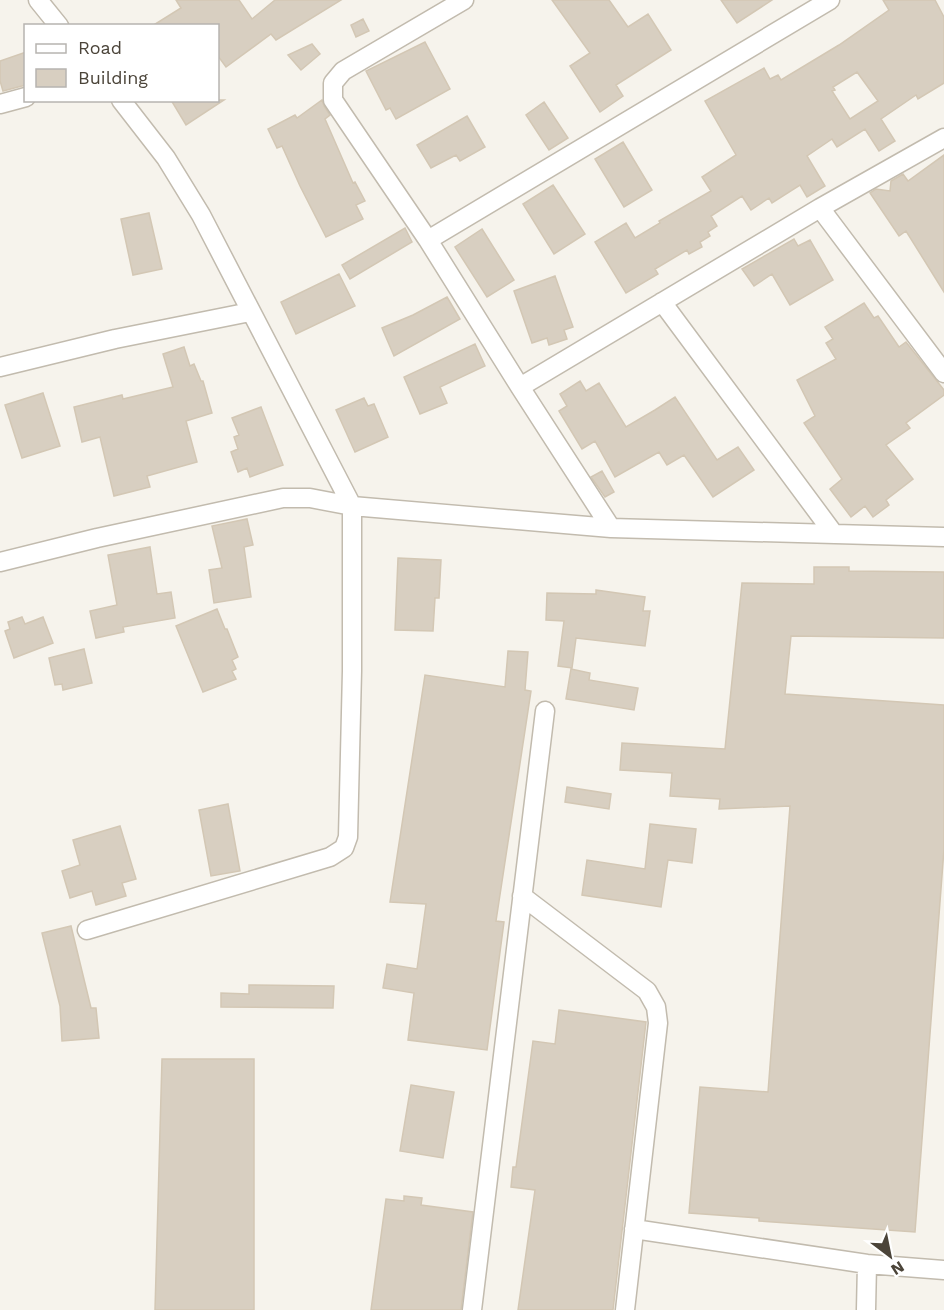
<svg xmlns="http://www.w3.org/2000/svg" width="944" height="1310" viewBox="0 0 944 1310" font-family="'Work Sans',sans-serif">
  <style>
    .building { fill: #d8cfc1; stroke: #d3c7b4; stroke-width: 1.5; fill-rule: evenodd }
    .lines { fill: none; stroke-linecap: round; stroke-linejoin: round }
    .minor-casing { stroke: #c2bbae; stroke-width: 21 }
    .minor { stroke: #fff; stroke-width: 18 }
  </style>
  <rect width="100%" height="100%" fill="#f6f3ec"/>
  <!-- building -->
  <path class="building" d="M176 0H239L252 19 275 0H341L276 40 271 34 226 67 218 56V26H152L181 8Z
    M552 0H609L628 27 648 14 671 50 616 85 623 96 600 112 570 66 590 53Z
    M721 0H772L737 23Z
    M883 0H935L944 17V83L918 99 916 95 881 119 895 141 879 151 865 129 837 147 832 139 807 156 825 186 807 197 800 185 772 203 769 198 751 210 742 196 711 216 717 226 708 232 710 236 700 242 702 247 689 254 687 250 655 269 658 274 626 293 595 242 626 223 635 238 660 223 659 221 711 191 702 177 736 155 705 101 764 68 770 79 778 75 781 80 839 45 889 10ZM857 72 878 101 850 119 832 91 835 90 833 87Z
    M363 19 369 31 356 37 351 25Z
    M425 42 450 89 396 119 390 108 386 110 366 71Z
    M312 44 320 54 301 70 288 55Z
    M26 52V85L3 91 0 81V61Z
    M171 100H224L186 125Z
    M322 100 324 106 330 115 325 119 353 183 355 182 365 201 356 205 363 219 326 237 300 186 282 146 277 148 268 129 295 115 297 118Z
    M544 102 568 138 549 150 526 115Z
    M467 116 485 147 460 161 456 155 431 168 417 145Z
    M623 142 652 190 624 207 595 159Z
    M944 155V292L906 231 899 236 870 193 876 189 890 191 891 181 903 174 908 181Z
    M553 185 585 234 554 254 523 204Z
    M149 213 162 269 133 275 121 219Z
    M405 228 412 242 350 279 342 265Z
    M482 229 514 280 487 297 455 247Z
    M794 239 798 246 810 240 833 280 790 305 772 274 754 286 742 269Z
    M339 274 355 306 296 334 281 302Z
    M555 276 573 327 564 330 567 339 549 345 547 338 532 343 514 291Z
    M447 297 460 319 394 356 382 328 413 315Z
    M864 303 874 318 878 316 899 347 906 342 944 390V395L906 423 910 428 886 445 913 479 886 500 889 505 873 517 865 506 851 517 830 489 842 479 804 423 815 416 797 380 836 359 826 343 833 339 825 327Z
    M475 344 485 366 440 387 447 403 420 414 404 377Z
    M184 347 190 366 194 364 201 381H203L212 413 186 421 197 462 147 476 150 487 114 496 100 437 82 442 74 407 122 395 123 399 173 387 163 354Z
    M580 381 586 391 599 383 626 427 655 410 675 397 717 460 738 447 754 470 713 497 684 455 667 465 659 452 615 477 595 441 582 449 559 411 567 406 560 394Z
    M43 393 60 446 22 458 5 405Z
    M364 398 368 406 374 404 388 437 355 452 336 410Z
    M261 407 283 465 250 477 247 468 238 472 231 452 238 449 234 437 239 435 232 418Z
    M602 471 614 492 605 497 591 477Z
    M247 519 253 545 244 547 251 597 214 603 209 570 222 568 212 526Z
    M150 547 157 594 171 592 175 618 123 627 124 632 96 638 90 611 117 605 108 555Z
    M398 558 441 560 439 598H435L433 631 395 630Z
    M814 567H849V571L944 572V638L791 636 785 694 944 705V849L915 1232 759 1221V1218L689 1213 700 1087 768 1092 790 806 719 809 720 799 670 796 672 773 620 770 622 743 725 749 742 583 814 584Z
    M596 590 645 597 643 611H650L645 646 576 638 572 668 558 666 564 621 546 620 547 593 596 594Z
    M217 609 225 629H227L238 657 232 660 236 669 232 671 236 679 203 692 176 626Z
    M22 617 25 624 43 617 53 643 14 658 5 631 10 629 8 622Z
    M84 649 92 683 63 690 62 684 55 685 49 658Z
    M508 651 528 652 525 690 531 691 496 921 504 922 487 1050 408 1040 414 993 383 988 387 964 417 969 426 904 390 902 425 675 505 687Z
    M571 669 590 673 589 680 638 688 634 710 566 699Z
    M567 787 611 794 609 809 565 802Z
    M228 804 240 871 211 876 199 810Z
    M650 824 696 829 692 863 668 860 661 907 582 895 587 860 645 869Z
    M120 826 136 879 122 883 126 896 96 905 92 891 70 898 62 871 80 865 73 840Z
    M71 926 91 1008H96L99 1038 62 1041 60 1006 42 933Z
    M249 985 334 986 333 1008 221 1007V993L249 994Z
    M559 1010 646 1022 613 1310H518L535 1190 511 1187 513 1167H516L533 1041 555 1044Z
    M162 1059H254V1310H155Z
    M411 1085 454 1092 443 1158 400 1151Z
    M404 1196 422 1198 421 1205 473 1212 461 1310H371L386 1199 404 1201Z"/>
  <g class="lines">
    <defs>
      <path id="minor" d="M38 0 59 26
        M464 0 343 71 333 83V100L428 240 520 387 611 528
        M0 104 26 97
        M820 208 944 373
        M428 240 830 0
        M662 302 834 534
        M0 367 115 339 250 312
        M520 387 820 208 944 138
        M0 562 97 538 283 498H310L352 506 611 528 944 537
        M522 896 647 991 656 1007 658 1023 625 1310
        M87 930 330 857 344 848 348 837 352 671V506L201 215 166 158 121 100
        M634 1229 867 1264 944 1270
        M472 1310 545 711
        M866 1310 867 1264"/>
    </defs>
    <!-- minor casing -->
    <use href="#minor" class="minor-casing"/>
    <!-- minor -->
    <use href="#minor" class="minor"/>
  </g>
  <!-- legend -->
  <rect x="24" y="24" width="195" height="78" fill="#ffffff" stroke="#b7b4b0" stroke-width="1.5"/>
  <rect x="36" y="44" width="30" height="9" fill="#ffffff" stroke="#b7b4b0" stroke-width="1.5"/>
  <text x="78" y="54" font-size="18" fill="#4b4439">Road</text>
  <rect x="36" y="69" width="30" height="18" fill="#d8cfc1" stroke="#b7b4b0" stroke-width="1.5"/>
  <text x="78" y="84" font-size="18" fill="#4b4439">Building</text>
  <!-- north arrow -->
  <g transform="translate(890 1256) rotate(148)" stroke="#ffffff" stroke-width="4.5" paint-order="stroke">
  <path d="M0-4.5L10 22L0 15L-10 22Z" fill="#4b4439"/>
  <text y="-9" font-size="16" font-weight="bold" text-anchor="middle" fill="#4b4439">N</text>
  </g>
</svg>
